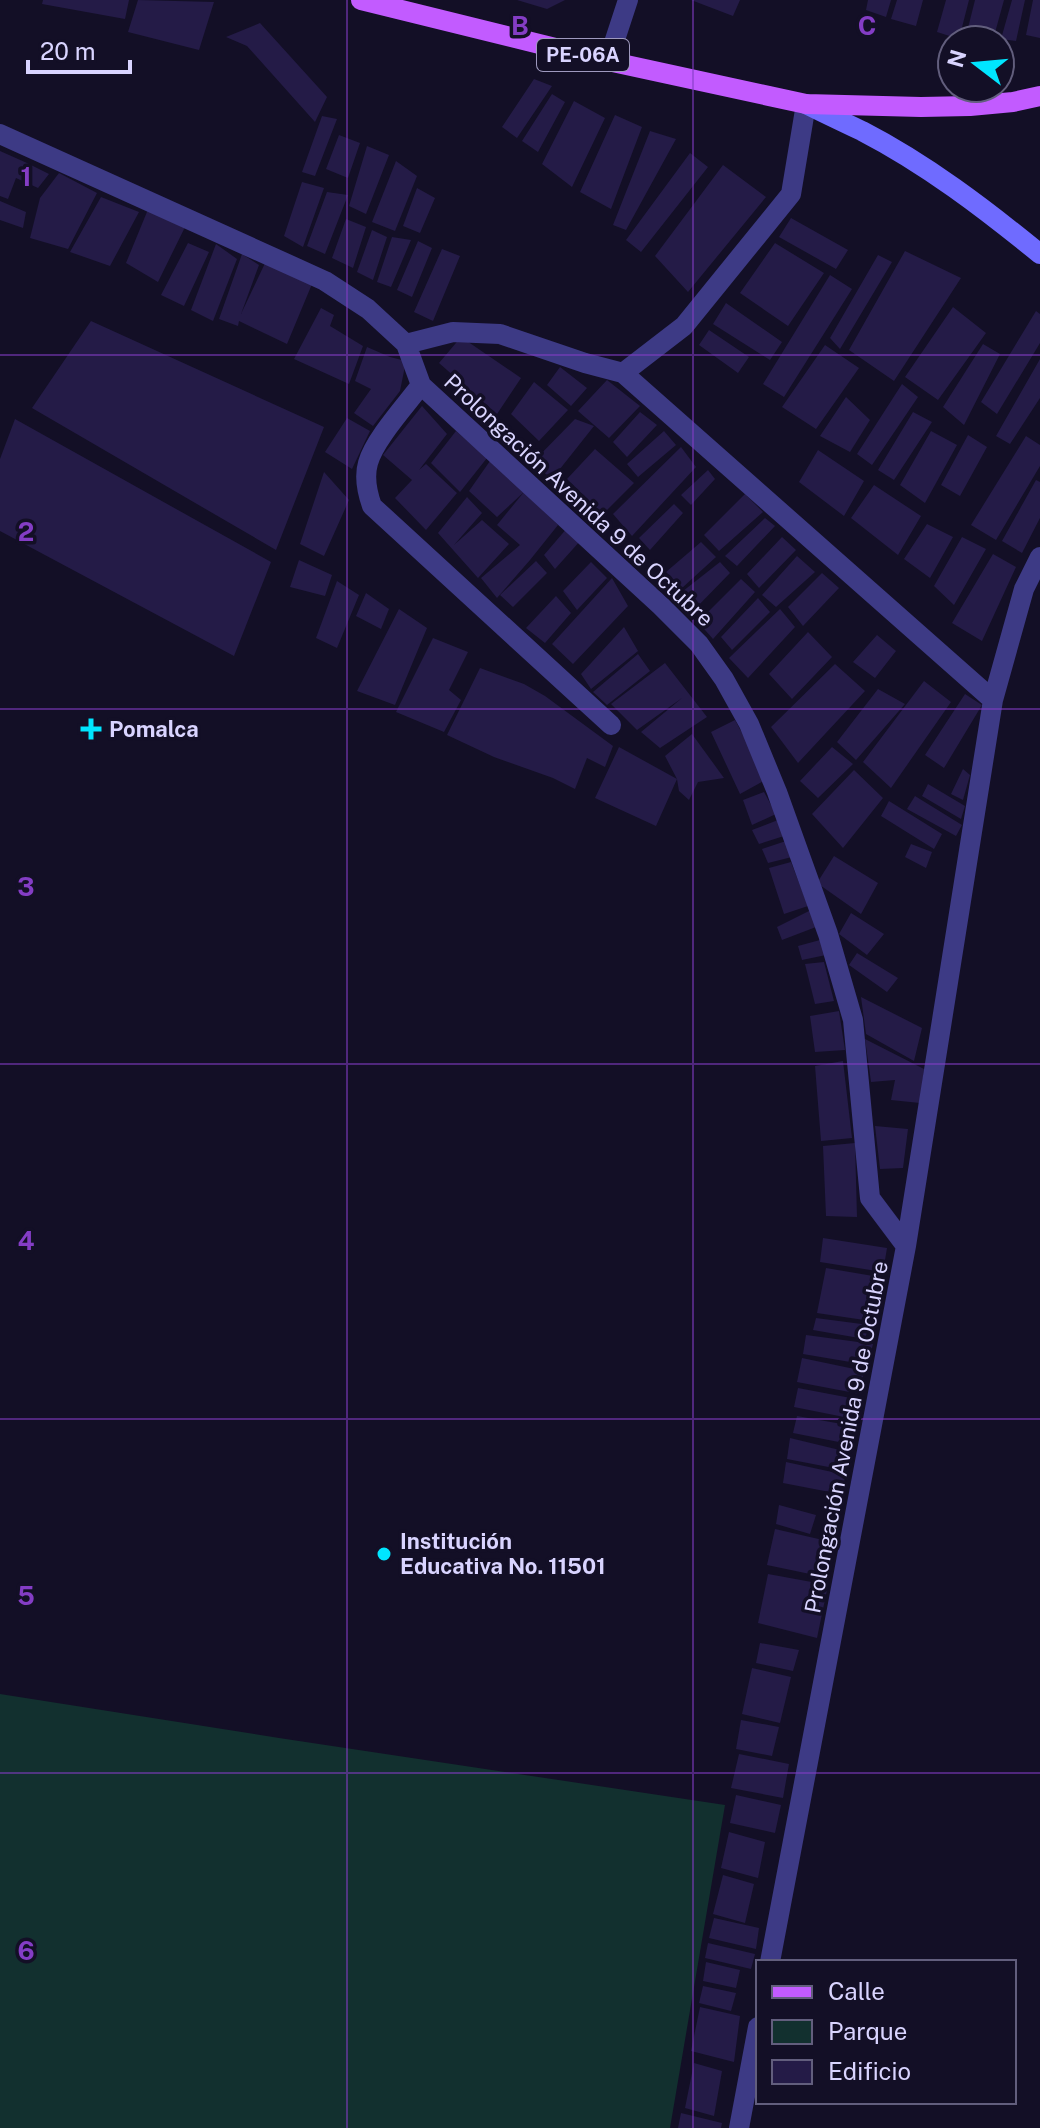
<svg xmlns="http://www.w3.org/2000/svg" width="1040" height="2128" viewBox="0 0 1040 2128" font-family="'Public Sans',sans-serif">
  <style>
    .green { fill: #12302f }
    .building { fill: #241b47 }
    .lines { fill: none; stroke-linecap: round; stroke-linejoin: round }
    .street { stroke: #3d3a85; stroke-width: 20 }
    .secondary { stroke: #6f6bff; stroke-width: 20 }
    .primary { stroke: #c25bff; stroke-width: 20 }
    .grid { fill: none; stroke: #843dc5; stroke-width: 2; stroke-opacity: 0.55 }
    .poi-dot { fill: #00e5ff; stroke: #130f26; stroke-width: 3 }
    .labels { text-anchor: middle; stroke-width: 7; stroke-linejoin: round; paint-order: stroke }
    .shield { fill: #130f26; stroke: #9e99be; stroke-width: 2 }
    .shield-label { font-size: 20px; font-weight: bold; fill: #d9d4ff }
    .street-label { font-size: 22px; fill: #d9d4ff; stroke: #130f26 }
    .poi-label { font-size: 22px; font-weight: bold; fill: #d9d4ff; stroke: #130f26; text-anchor: start }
    .grid-label { font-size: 26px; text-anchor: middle; font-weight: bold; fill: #843dc5; stroke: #130f26; stroke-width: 7; stroke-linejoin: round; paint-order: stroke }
  </style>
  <rect width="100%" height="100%" fill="#130f26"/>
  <!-- green -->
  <path class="green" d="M0 1694 279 1738 725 1805 670 2128H0Z"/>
  <!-- building -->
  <path class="building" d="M43 0H129L125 19 42 4Z
    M138 0 214 2 199 50 128 32Z
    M517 0H565L547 9Z
    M691 0H740L733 16Z
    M868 0H891L886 17 866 10Z
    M897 0H923L916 26 891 19Z
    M946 0H969L959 39 937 32Z
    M975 0H1004L993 40H982L966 36Z
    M1012 0H1025L1016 41 1001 39Z
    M1033 0H1040V38L1026 35Z
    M260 23 327 97 315 122 247 46 226 37Z
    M534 79 552 86 517 138 502 127Z
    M552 94 565 102 538 152 522 141Z
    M574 101 605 118 572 187 542 164Z
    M615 115 642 127 611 209 580 192Z
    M322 116 337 119 315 176 302 172Z
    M650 131 676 139 626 230 613 225Z
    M339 135 360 143 348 178 326 169Z
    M367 146 389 155 366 214 349 206Z
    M0 151 27 163 49 174 38 188 16 178 8 199 0 196Z
    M690 153 708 167 641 252 626 240Z
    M396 161 417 176 395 231 372 222Z
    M723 165 766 197 688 292 655 256Z
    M59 173 97 193 68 249 30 238 40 198Z
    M302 182 324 188 303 247 284 236Z
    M417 188 435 198 420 233 403 226Z
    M327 192 348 195 325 254 307 246Z
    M101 197 139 212 110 266 70 252Z
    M0 201 26 212 23 228 0 220Z
    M149 207 187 223 158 282 126 263Z
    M791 218 848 250 836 269 779 237Z
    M346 219 366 227 353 268 332 258Z
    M372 230 387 237 373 280 357 272Z
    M392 237 411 240 391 287 377 282Z
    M418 241 432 248 412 297 397 290Z
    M188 243 209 252 184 306 161 295Z
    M775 243 824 273 788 326 740 293Z
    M216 244 237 259 213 321 191 310Z
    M442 249 460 256 433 321 414 312Z
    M905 251 961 278 894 381 849 350Z
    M242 254 259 265 241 314 266 261 312 284 287 344 239 321 238 326 219 319Z
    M878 255 892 262 840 349 830 338Z
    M830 275 852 289 784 397 763 384Z
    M726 303 782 342 770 360 713 324Z
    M953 307 986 333 938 400 905 377Z
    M321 308 334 315 330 326 363 346 349 384 294 359Z
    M1036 311 1040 314V343L997 414 981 402Z
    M91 321 324 427 276 550 32 408Z
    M709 330 749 357 738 373 699 345Z
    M461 337 521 378 497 414 439 363Z
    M983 344 1000 354 964 425 943 407Z
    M825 345 859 368 816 429 782 407Z
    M367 347 390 357 406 361 400 391 373 426 354 413 371 389 355 381Z
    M1040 359V398L1010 444 996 436Z
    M560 367 587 388 571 406 547 385Z
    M607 380 640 406 609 438 578 411Z
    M534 382 568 410 539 441 511 414Z
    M902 384 918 397 872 465 857 454Z
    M846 397 870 420 850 452 820 436Z
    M422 406 447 434 419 470 426 464 457 493 426 530 395 498 412 480 383 455Z
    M640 412 657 425 627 457 613 442Z
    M913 412 932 422 894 480 878 470Z
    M347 418 370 431 352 469 325 452Z
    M15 419 271 562 234 656 0 531V459Z
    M575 419 594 426 552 479 532 463Z
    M456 431 487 458 460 492 431 463Z
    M664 431 676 445 638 477 627 464Z
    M931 431 957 445 925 503 900 485Z
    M968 435 987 447 960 496 941 485Z
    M1026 436 1040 445V466L996 540 971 525Z
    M681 447 696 467 632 536 613 514Z
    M595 449 634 483 603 514 567 479Z
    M818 450 864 481 844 516 799 482Z
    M490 461 524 492 497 517 469 491Z
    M708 470 715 479 691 505 681 495Z
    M324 472 349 500 324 556 300 544Z
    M1036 480 1040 482V518L1022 553 1002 541Z
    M874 485 921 516 898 555 851 518Z
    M524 492 558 525 530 560 497 598 481 578 520 545 497 525Z
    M745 494 763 512 719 551 704 535Z
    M467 497 482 513 454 545 482 520 509 544 478 578 438 533Z
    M674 504 683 513 650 550 639 538Z
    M765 518 775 526 737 566 725 556Z
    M927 524 953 537 930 578 904 559Z
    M568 527 581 540 555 569 544 555Z
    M782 537 796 550 759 588 747 574Z
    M962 537 986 549 954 605 934 586Z
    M701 542 716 557 682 588 666 572Z
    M993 554 1016 567 982 641 952 623Z
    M797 556 815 572 776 607 762 595Z
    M299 560 332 575 325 596 290 587Z
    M536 561 547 573 513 607 500 595Z
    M591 562 607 578 577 610 563 591Z
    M720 562 730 573 693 611 678 595Z
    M822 573 839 588 803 626 788 607Z
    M612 578 628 606 573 664 552 644Z
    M741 579 755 592 713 639 698 622Z
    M337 581 359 595 337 648 316 638Z
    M366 593 389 609 381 629 356 616Z
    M556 596 571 613 545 643 526 628Z
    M758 598 770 612 732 650 721 637Z
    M399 609 427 628 395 705 357 691Z
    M780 609 795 627 748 678 729 658Z
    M624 627 638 651 591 689 581 674Z
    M808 632 832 657 792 699 769 674Z
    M877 635 896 651 875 678 853 662Z
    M433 638 468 652 449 690 461 700 444 732 396 712Z
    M638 654 650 671 607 705 593 692Z
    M665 663 707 717 660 748 641 732 682 698 637 730 611 704Z
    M835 664 865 691 798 763 771 727Z
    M480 668 524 684 545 696 613 746 605 767 587 758 575 789 553 778 494 757 447 735Z
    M924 681 951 702 891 788 863 762Z
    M878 689 905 704 856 760 837 742Z
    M965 694 982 705 944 768 925 755Z
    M735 720 767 779 740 794 711 732Z
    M692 734 724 778 698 782 689 800 679 791 677 779 656 826 595 798 619 747 677 779 665 756Z
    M832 747 853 764 818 798 800 781Z
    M963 769 970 775 963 800 951 794Z
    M854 770 883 798 843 848 812 814Z
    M928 784 965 806 961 819 922 796Z
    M764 792 776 814 752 825 743 800Z
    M915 796 962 825 956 836 907 809Z
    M889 801 942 834 934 849 881 816Z
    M778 820 784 836 759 844 752 830Z
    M786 841 792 857 768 863 762 849Z
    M911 844 932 852 926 868 905 857Z
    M834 856 878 883 861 914 817 883Z
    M791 862 808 906 784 914 769 868Z
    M811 910 816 927 782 940 777 927Z
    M851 913 884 934 867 955 839 934Z
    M820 940 826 955 802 960 798 946Z
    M857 953 898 978 887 992 849 965Z
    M824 962 834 1001 815 1004 805 964Z
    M861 997 922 1028 914 1061 866 1034Z
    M839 1011 845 1050 815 1052 810 1016Z
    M865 1039 924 1069 920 1103 891 1100 895 1080 871 1082Z
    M843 1061 852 1138 821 1141 815 1066Z
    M875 1126 908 1129 903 1168 880 1169Z
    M855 1143 857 1217 826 1216 823 1146Z
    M823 1238 887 1248 883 1272 820 1262Z
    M826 1268 879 1277 871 1321 817 1313Z
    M816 1318 869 1325 865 1339 813 1330Z
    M806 1335 873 1344 868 1365 803 1354Z
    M802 1358 864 1371 860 1394 797 1382Z
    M798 1388 856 1399 854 1419 794 1407Z
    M797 1416 853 1426 849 1444 793 1433Z
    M790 1438 848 1452 844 1470 787 1459Z
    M786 1462 846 1475 840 1494 783 1483Z
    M779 1505 816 1515 810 1534 776 1524Z
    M775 1529 836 1543 829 1578 767 1565Z
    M768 1574 828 1585 817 1638 758 1623Z
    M760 1643 799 1650 793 1671 756 1663Z
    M752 1668 791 1677 780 1723 742 1714Z
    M741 1720 779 1727 772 1756 736 1749Z
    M739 1754 789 1764 783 1798 731 1788Z
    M736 1795 781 1805 775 1833 730 1823Z
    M729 1832 765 1842 758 1878 721 1868Z
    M723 1875 754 1884 745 1923 713 1914Z
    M714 1918 759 1928 756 1949 709 1938Z
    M708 1943 755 1954 751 1969 705 1958Z
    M706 1962 740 1970 736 1988 703 1981Z
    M703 1986 736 1993 731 2011 699 2003Z
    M700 2007 740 2016 734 2062 691 2051Z
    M694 2063 722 2071 714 2116 685 2108Z
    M681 2113 722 2123 721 2128H678Z"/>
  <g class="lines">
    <!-- street -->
    <path class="street" d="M608 61 628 0
      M0 134 325 281 368 309 406 344 421 385 661 606 699 644 724 679 749 724 777 792 828 934 853 1020 870 1198 906 1246
      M406 344 453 332 500 334 585 363 623 373 993 700
      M623 373 684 326 791 194 806 104
      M421 385C406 405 374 440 368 463 364 477 367 492 372 506L611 725
      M770 1962 906 1246 993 700 1024 589 1040 557
      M739 2128 758 2027"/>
    <!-- secondary -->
    <path class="secondary" d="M806 104C824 113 843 122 862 131 926 164 985 209 1040 254"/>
    <!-- primary -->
    <path class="primary" d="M361 0 608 61 806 104 921 107 970 106 1013 102 1040 96"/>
  </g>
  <!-- grid -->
  <path class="grid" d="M347 0V2128M693 0V2128M0 355H1040M0 709H1040M0 1064H1040M0 1419H1040M0 1773H1040"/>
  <!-- markers -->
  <g class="poi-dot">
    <path d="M87 717h8v8h8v8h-8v8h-8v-8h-8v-8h8z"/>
    <circle cx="384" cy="1554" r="8"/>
  </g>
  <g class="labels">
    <!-- shield labels -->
    <rect class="shield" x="537" y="39" width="92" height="32" rx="6"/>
    <g class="shield-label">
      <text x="583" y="62">PE-06A</text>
    </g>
    <!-- street labels -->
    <g class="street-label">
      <text transform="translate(579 500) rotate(43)" y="8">Prolongación Avenida 9 de Octubre</text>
      <text transform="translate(846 1437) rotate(-79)" y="8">Prolongación Avenida 9 de Octubre</text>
    </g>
    <!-- poi labels -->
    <g class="poi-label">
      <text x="109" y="737">Pomalca</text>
      <text x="400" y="1549">Institución<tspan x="400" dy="25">Educativa No. 11501</tspan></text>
    </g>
  </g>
  <g class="grid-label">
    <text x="520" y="35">B</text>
    <text x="867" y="35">C</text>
    <text x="26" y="186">1</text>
    <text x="26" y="541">2</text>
    <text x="26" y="896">3</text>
    <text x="26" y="1250">4</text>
    <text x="26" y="1605">5</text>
    <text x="26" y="1960">6</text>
  </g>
  <!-- legend -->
  <rect x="756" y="1960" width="260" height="144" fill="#130f26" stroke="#625e7d" stroke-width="2"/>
  <rect x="772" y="1986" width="40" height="12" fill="#c25bff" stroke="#625e7d" stroke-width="2"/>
  <text x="828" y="2000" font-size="24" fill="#d9d4ff">Calle</text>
  <rect x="772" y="2020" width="40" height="24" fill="#12302f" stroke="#625e7d" stroke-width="2"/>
  <text x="828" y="2040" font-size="24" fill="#d9d4ff">Parque</text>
  <rect x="772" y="2060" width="40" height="24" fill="#241b47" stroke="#625e7d" stroke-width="2"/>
  <text x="828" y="2080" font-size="24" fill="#d9d4ff">Edificio</text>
  <!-- north arrow -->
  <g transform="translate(976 64) rotate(286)"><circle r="38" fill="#130f26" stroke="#625e7d" stroke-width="2"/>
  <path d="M0-6L14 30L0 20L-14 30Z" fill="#00e5ff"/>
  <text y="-12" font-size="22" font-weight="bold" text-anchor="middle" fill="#d9d4ff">N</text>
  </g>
  <!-- scale -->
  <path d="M28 60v12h102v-12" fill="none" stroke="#d9d4ff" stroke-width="4"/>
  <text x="40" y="60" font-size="24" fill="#d9d4ff" stroke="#130f26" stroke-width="6" paint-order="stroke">20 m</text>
</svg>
